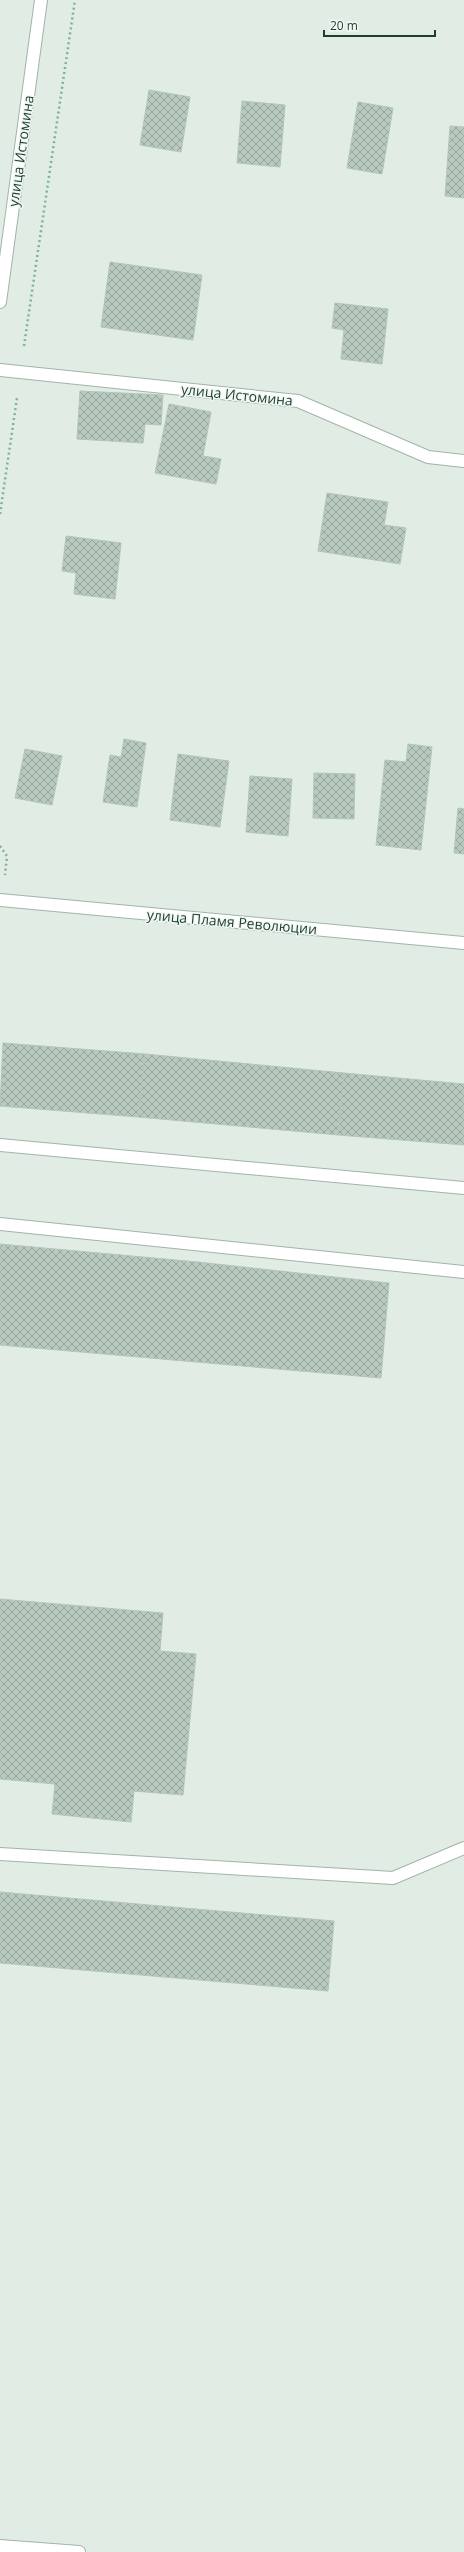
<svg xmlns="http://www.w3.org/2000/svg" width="464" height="2552" viewBox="0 0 464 2552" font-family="'Open Sans',sans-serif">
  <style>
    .building { fill: url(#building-cross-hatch); stroke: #b2c6b9 }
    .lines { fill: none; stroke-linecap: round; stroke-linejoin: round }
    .minor-casing { stroke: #a2b4aa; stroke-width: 14 }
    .path { stroke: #7db397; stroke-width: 2.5; stroke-dasharray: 2 3; stroke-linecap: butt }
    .minor { stroke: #fff; stroke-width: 12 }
    .labels { text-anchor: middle; stroke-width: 3; stroke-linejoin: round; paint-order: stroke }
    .street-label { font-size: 14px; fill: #1f3e2f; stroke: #f0f8f3 }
  </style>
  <defs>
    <pattern id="building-cross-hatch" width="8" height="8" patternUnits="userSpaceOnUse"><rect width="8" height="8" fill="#b8cabf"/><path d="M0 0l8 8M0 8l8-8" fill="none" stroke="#95a59c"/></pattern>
  </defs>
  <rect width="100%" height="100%" fill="#e0ece4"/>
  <!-- building -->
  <path class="building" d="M149 90 190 97 181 152 140 145Z
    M242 101 285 105 280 167 237 163Z
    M358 102 393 108 382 174 347 168Z
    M450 126 464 127V198L445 196Z
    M110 262 202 275 193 340 101 327Z
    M335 303 388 309 382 364 341 359 344 330 332 328Z
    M80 391 163 395 161 425 145 424 143 443 77 439Z
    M169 404 211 412 203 456 221 459 216 484 155 473Z
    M327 493 388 502 384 525 406 528 400 564 318 551Z
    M66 536 121 543 115 599 74 594 76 573 62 571Z
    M124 739 146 743 137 807 103 802 110 755 121 757Z
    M408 744 432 747 421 850 376 845 385 760 406 762Z
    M25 749 62 756 52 805 15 798Z
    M178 754 229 761 220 827 170 820Z
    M314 773 355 774 354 819 313 818Z
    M250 776 292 779 288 836 246 832Z
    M458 808 464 809V854L454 853Z
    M3 1043 145 1054 138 1117 0 1106Z
    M145 1054 344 1073 338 1135 138 1117Z
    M344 1073 464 1084V1145L338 1135Z
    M0 1244 198 1262 389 1283 381 1378 0 1345Z
    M0 1599 163 1613 160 1651 196 1654 183 1795 134 1791 131 1822 52 1814 55 1784 0 1779Z
    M0 1892 334 1921 328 1991 0 1963Z"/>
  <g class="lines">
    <defs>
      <path id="minor" d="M0 302 41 0
        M0 370 298 401 428 457 464 461
        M0 900 464 943
        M0 1145 464 1188
        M0 1224 464 1272
        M0 1854 393 1878 464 1848
        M0 2546 79 2552"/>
    </defs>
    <!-- minor casing -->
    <use href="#minor" class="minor-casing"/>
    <!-- path -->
    <path class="path" d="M24 346 75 0
      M0 514 17 398
      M0 846 7 856 5 875"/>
    <!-- minor -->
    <use href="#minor" class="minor"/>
  </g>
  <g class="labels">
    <!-- street labels -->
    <g class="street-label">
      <text transform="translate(21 151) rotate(-82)" y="5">улица Истомина</text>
      <text transform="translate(237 395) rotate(6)" y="5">улица Истомина</text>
      <text transform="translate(232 922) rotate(5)" y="5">улица Пламя Революции</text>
    </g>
  </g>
  <!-- scale -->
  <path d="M324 30v6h111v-6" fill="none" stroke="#1f3e2f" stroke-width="2"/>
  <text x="330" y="30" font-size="12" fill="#1f3e2f" stroke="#f0f8f3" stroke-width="3" paint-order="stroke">20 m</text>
</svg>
